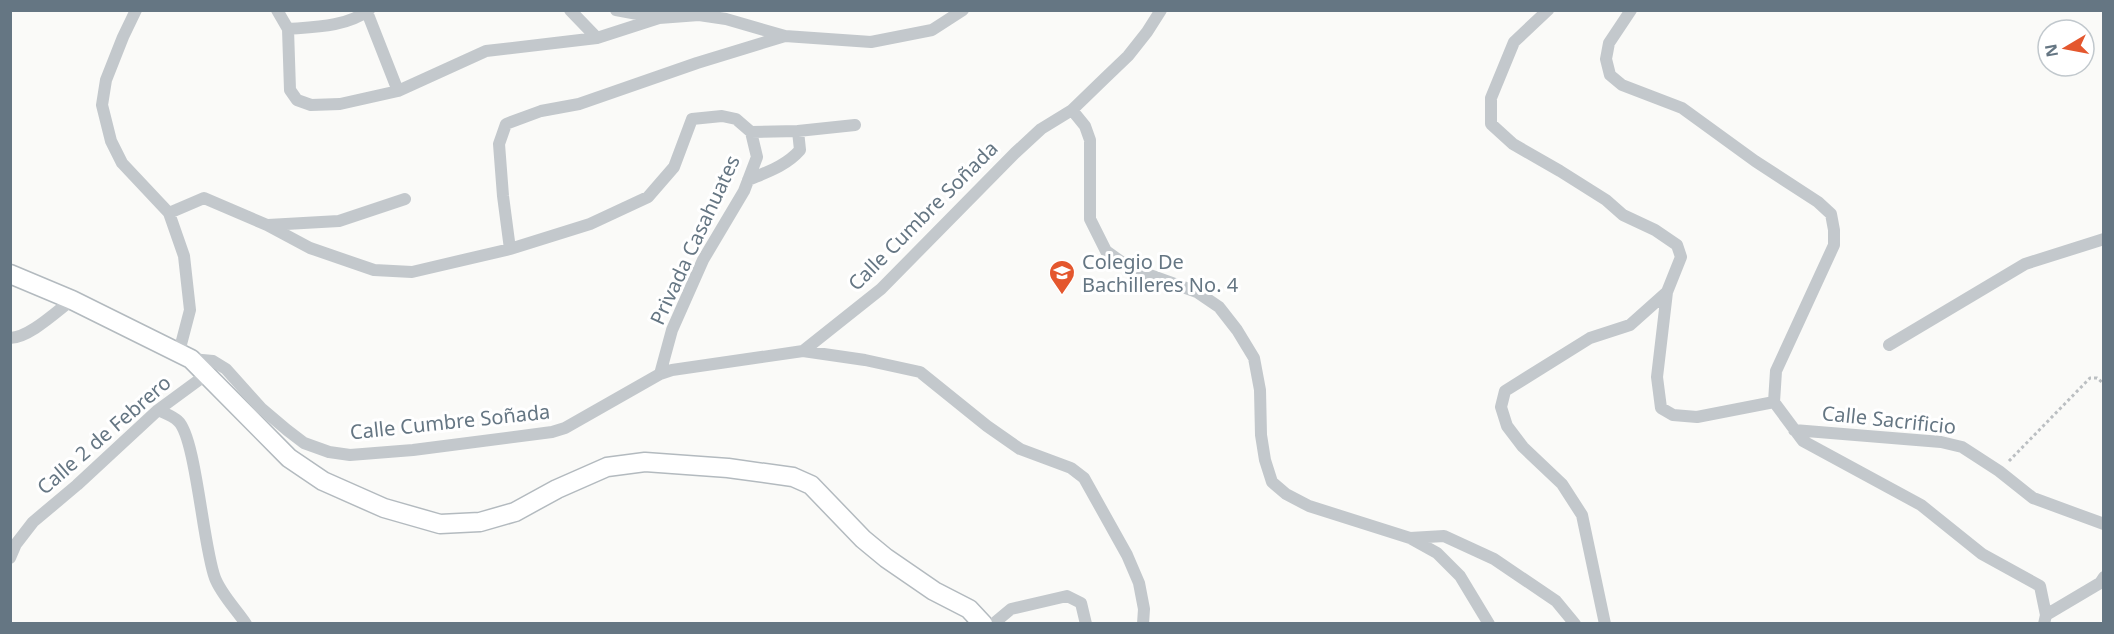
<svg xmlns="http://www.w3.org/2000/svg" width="2114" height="634" viewBox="0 0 2114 634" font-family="'Noto Sans',sans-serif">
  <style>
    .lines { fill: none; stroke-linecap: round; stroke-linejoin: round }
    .secondary-casing { stroke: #b3babf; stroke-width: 21 }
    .path { stroke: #bbbfc2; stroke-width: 3; stroke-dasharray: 3 3; stroke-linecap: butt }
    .minor { stroke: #c3c8cc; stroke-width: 12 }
    .secondary { stroke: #fff; stroke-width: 18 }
    .labels { text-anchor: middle; stroke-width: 6; stroke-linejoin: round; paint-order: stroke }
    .street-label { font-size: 20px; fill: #657683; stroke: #fff }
    .poi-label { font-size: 20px; fill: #657683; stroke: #fff; text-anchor: start }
  </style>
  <rect width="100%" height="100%" fill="#fafaf8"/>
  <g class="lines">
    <defs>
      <path id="secondary" d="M10 274 72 300 191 359 289 458 323 481 384 508 440 524 480 522 515 512 557 489 607 467 645 462 728 468 793 477 811 485 863 539 886 558 934 591 969 609 983 624"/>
    </defs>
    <!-- secondary casing -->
    <use href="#secondary" class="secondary-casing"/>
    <!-- path -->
    <path class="path" d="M2009 461 2090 378H2097L2104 384"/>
    <!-- minor -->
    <path class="minor" d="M136 10 123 37 106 80 102 105 111 141 122 163 169 213 184 256 190 310 179 352
      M277 10 288 29 290 90 297 100 311 105 340 104 398 91 486 51 597 38 659 18
      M570 10 597 38
      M616 10 659 18 699 15 726 19 785 36 871 42 932 30 963 10
      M1548 10 1514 42 1491 98V124L1513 144 1560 171 1606 200 1623 215 1655 230 1677 245 1681 257 1667 292 1630 325 1590 338 1505 391 1501 407 1507 426 1523 447 1562 484 1582 515 1605 624
      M1631 10 1609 43 1606 59 1610 75 1622 85 1682 108 1755 161 1818 202 1831 214 1834 230V245L1776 371 1774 402 1803 441 1921 505 1982 554 2040 586 2046 615 2044 624
      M367 12 398 91
      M288 29C315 27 346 27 369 10
      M1072 110 1085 126 1090 140V219L1106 251 1130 268 1197 292 1219 307 1237 330 1254 358 1260 390 1261 435 1265 460 1272 482 1286 494 1309 506 1410 538 1437 553 1460 576 1489 624
      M751 132 798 131 855 125
      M748 180C767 172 786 166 800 150L798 131
      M169 213 204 198 267 225 310 248 374 270 412 272 510 249 590 224 648 197 674 167 692 119 722 116 736 119 751 132 757 157 744 191 703 260 672 330 660 374
      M268 225 339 221 405 199
      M510 249 503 196 499 144 506 124 541 111 579 104 697 63 785 36
      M1667 292 1657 377 1661 408 1673 415 1697 417 1774 402
      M10 338C29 338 57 311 72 300
      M1889 345 2025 264 2104 239
      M803 351 881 289 1015 153 1041 129 1072 110 1104 79 1128 56 1147 32 1161 10
      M191 359 213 361 226 369 261 408 287 430 304 443 329 452 350 455 413 450 552 432 565 428 660 374 672 370 803 351 865 360 920 372 987 426 1020 449 1071 468 1084 478 1127 555 1139 583 1144 609 1143 624
      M158 410C164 413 173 416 178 421 196 437 203 547 215 578 221 594 236 609 246 624
      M1794 430 1941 442 1962 447 1999 471 2033 498 2104 524
      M1410 538 1444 536 1494 559 1556 601 1575 624
      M10 558 16 544 33 522 77 485 158 410 207 374
      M2046 615 2100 583 2104 577
      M993 624 1011 609 1067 596 1081 603 1086 624"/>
    <!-- secondary -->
    <use href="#secondary" class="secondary"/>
  </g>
  <!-- icons -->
  <defs>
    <symbol id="school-pin" viewBox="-11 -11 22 30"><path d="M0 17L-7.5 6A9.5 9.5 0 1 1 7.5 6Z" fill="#e4572e" stroke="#fff"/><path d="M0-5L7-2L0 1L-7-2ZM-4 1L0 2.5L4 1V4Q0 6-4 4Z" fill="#fff"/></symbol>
  </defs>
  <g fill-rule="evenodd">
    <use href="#school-pin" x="1047" y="258" width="30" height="40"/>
  </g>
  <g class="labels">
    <!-- street labels -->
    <g class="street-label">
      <text transform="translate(923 216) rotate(-45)" y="7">Calle Cumbre Soñada</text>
      <text transform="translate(695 240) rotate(-65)" y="7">Privada Casahuates</text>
      <text transform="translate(1889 420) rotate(6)" y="7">Calle Sacrificio</text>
      <text transform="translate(450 422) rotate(-6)" y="7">Calle Cumbre Soñada</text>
      <text transform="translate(104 435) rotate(-41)" y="7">Calle 2 de Febrero</text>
    </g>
    <!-- poi labels -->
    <g class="poi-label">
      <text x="1082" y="269">Colegio De<tspan x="1082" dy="23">Bachilleres No. 4</tspan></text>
    </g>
  </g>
  <!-- border -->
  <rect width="2114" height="634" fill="none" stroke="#657683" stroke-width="24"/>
  <!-- north arrow -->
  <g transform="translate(2066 48) rotate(260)"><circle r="28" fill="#ffffff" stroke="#c1c8cd" stroke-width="1.5"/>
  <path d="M0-4.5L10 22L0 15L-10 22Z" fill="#e4572e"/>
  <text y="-9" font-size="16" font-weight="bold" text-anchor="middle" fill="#657683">N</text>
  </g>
</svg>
